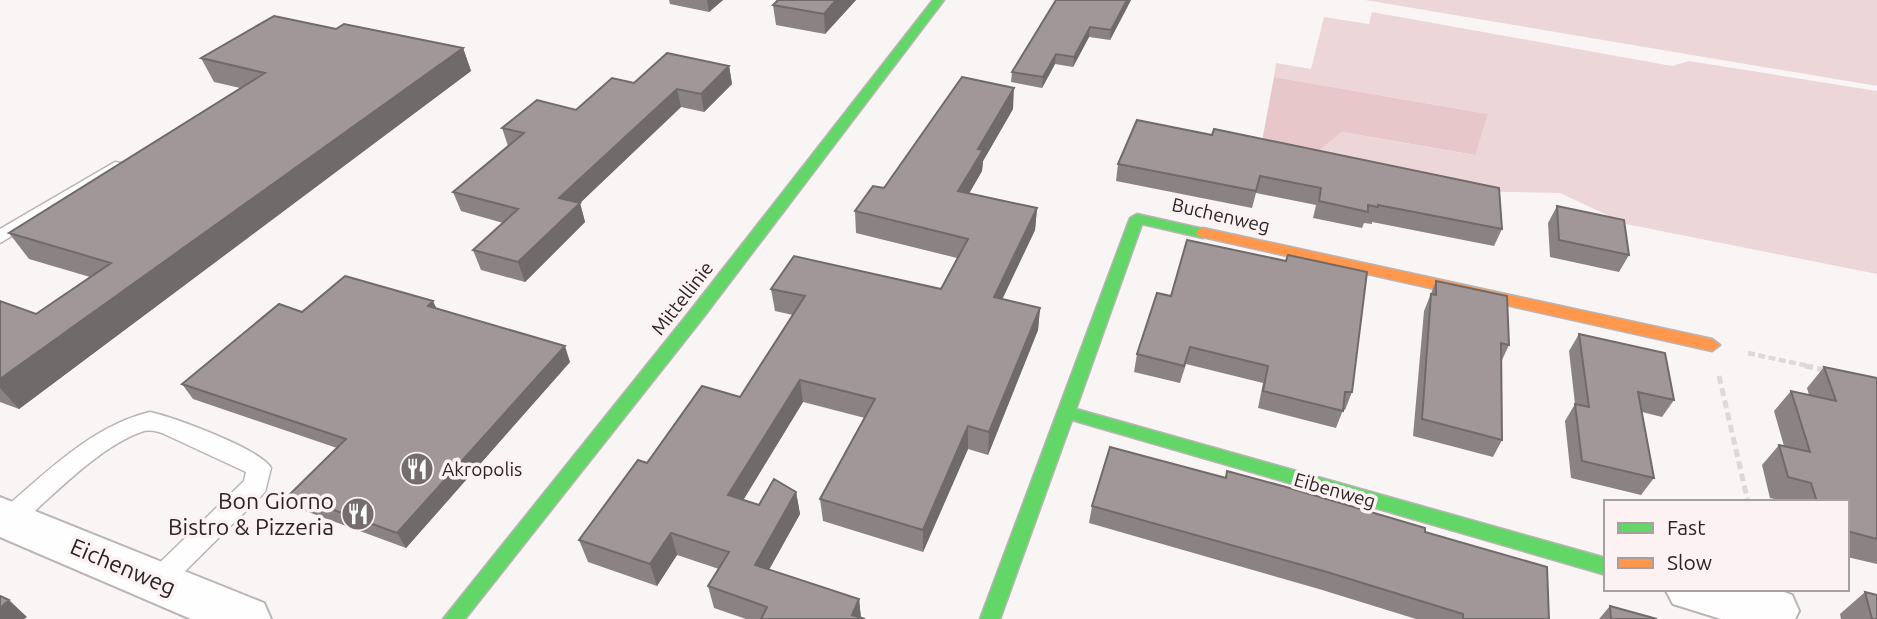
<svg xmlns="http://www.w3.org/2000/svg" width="1877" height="619" viewBox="0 0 1877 619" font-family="Ubuntu,sans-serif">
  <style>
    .green { fill: #edd6d8 }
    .forest { fill: #e8c7ca }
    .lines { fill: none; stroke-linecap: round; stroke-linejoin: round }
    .lane-casing { stroke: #bab4b4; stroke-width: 3 }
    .street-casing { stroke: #bab4b4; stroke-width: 4 }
    .fast-casing { stroke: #bab4b4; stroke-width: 3 }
    .slow-casing { stroke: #bab4b4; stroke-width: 3 }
    .path-far1 { stroke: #dbd9da; stroke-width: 4.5; stroke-dasharray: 7 3.5; stroke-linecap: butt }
    .path { stroke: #dbd9da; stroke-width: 5; stroke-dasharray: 8 4.5; stroke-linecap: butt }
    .lane { fill: #fefefe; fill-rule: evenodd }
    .street { fill: #fefefe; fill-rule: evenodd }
    .fast { fill: #63d668; fill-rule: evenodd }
    .slow { fill: #ff974d; fill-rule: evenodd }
    .wall { fill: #8b8283 }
    .shaded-wall { fill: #716a6a }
    .building { fill: #a29798; stroke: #716a6a; stroke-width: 2 }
    .labels { text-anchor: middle; stroke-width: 7; stroke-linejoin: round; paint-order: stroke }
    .street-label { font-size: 19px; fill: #2c2324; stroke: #fdf2f3 }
    .poi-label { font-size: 19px; fill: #2c2324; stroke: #fdf2f3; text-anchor: start }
    .near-poi-label { font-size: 23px; fill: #2c2324; stroke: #fdf2f3; text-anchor: end }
    .near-street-label { font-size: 23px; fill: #2c2324; stroke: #fdf2f3 }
  </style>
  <rect width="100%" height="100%" fill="#faf5f5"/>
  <!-- green -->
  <path class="green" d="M1365 0H1877V86Z
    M1372 12 1672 66 1689 61 1877 91V274L1626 224 1560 193 1456 191 1306 161 1342 132 1474 155 1488 114 1274 77 1276 63 1311 69 1324 17 1369 24Z"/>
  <!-- forest -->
  <path class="forest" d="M1274 77 1488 114 1475 155 1342 132 1306 161 1260 152Z"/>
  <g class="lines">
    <defs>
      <path id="lane" d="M115 162 121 163 124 167 121 171 0 243V229Z
        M150 412C173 417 261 449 271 468L265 492 166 590 157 594 148 590 144 582 148 574 244 481 246 472 162 433C155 431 149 429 141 432 97 448 53 496 18 526L9 530 0 526V512C45 474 91 426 150 412Z"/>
      <path id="street" d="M0 497 264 603 271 619H191L0 537Z
        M1665 589H1776L1792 595 1799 611 1795 619H1721L1673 604Z"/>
      <path id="fast" d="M933 0H944L702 319 465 619H443L690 311Z
        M1137 214 1208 230 1210 233 1203 238 1142 224 1076 409 1606 558V575L1072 420 1000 619H980L1130 218Z"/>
      <path id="slow" d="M1203 228 1712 339 1720 345 1712 351 1198 236 1196 233 1198 230Z"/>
    </defs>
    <!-- lane casing -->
    <use href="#lane" class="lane-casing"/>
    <!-- street casing -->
    <use href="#street" class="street-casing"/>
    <!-- fast casing -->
    <use href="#fast" class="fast-casing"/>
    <!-- slow casing -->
    <use href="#slow" class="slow-casing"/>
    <!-- path-far1 -->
    <path class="path-far1" d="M1748 353 1813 367"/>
    <!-- path -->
    <path class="path" d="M1805 366 1825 370
      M1719 376 1748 502"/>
    <!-- lane -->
    <use href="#lane" class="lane"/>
    <!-- street -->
    <use href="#street" class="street"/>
    <!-- fast -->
    <use href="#fast" class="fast"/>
    <!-- slow -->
    <use href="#slow" class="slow"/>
  </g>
  <!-- wall -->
  <path class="wall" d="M669 0H723L709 12 670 4Z
    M856 0 825 34 776 25 773 5Z
    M1131 0 1110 40 1089 37 1073 67 1055 64 1042 88 1011 82 1012 72Z
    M336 29 463 48 471 71 19 409 0 402V301L36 314 90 277 29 259 9 233 240 88 214 82 201 58Z
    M729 66 732 84 704 112 681 107 580 203 585 222 525 282 481 270 473 250 503 223 461 211 453 192 508 146 502 128 576 110 634 83Z
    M1013 109 983 161 982 171 969 193 1037 208 1035 230 1002 299 1040 308 1038 330 988 455 968 449 923 552 823 521 820 499 865 418 803 402 743 500 759 505 796 492 800 514 769 570 859 599 861 618 865 619H746L714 608 708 586 719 569 677 555 657 586 588 562 579 540 647 463 740 397 793 315 775 311 771 289H941L957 258 856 233 855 211 884 188Z
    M1137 120 1502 229 1494 246 1372 222V224L1364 223 1362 228 1313 218 1316 205 1256 193 1252 208 1116 181 1118 164Z
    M1557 206 1629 255 1619 272 1550 257 1548 223Z
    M1288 255 1352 392 1345 410H1343L1336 428 1258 408 1263 383 1186 364 1180 383 1134 372 1137 354 1286 261Z
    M1436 281 1509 345 1502 360V440L1493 457 1413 436 1424 311Z
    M437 309 570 362 406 548 300 509 290 494 337 448 193 399 182 384 302 312Z
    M1579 334 1674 400 1662 417 1642 412 1654 478 1641 495 1571 478 1565 421 1575 404 1569 351Z
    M1824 367 1877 378V564L1847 557V502H1787L1770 498 1762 465 1779 445 1784 446 1774 411 1791 391 1809 395 1807 388Z
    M1227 471 1425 532 1549 619H1416L1319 589 1089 523 1092 506 1225 478Z
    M1865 592 1877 619H1841L1840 614Z
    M1610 606 1657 619H1599Z"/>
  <!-- shaded-wall -->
  <path class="shaded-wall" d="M707 0H723L709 12Z
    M836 0H856L825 34 824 14Z
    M1127 0H1131L1110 40 1111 30Z
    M1090 27 1089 37 1073 67 1074 57Z
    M463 48 471 71 19 409 0 388V379Z
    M1056 54 1055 64 1042 88 1043 77Z
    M729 66 732 84 704 112 701 94Z
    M1014 88 1013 109 983 161 982 171 958 213V191L978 149Z
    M677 89 681 107 580 203 585 222 525 282 518 262 559 198Z
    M1037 208 1035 230 993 319 994 297Z
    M433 301 440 316 428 306Z
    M1040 308 1038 330 988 455 989 432Z
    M565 346 570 362 406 548 397 533Z
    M800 380 803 402 733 517 728 495Z
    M968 426V449L923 552V530Z
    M796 492 800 514 759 587 755 565Z
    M671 533 677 555 657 586 650 564Z
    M859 599 861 619 852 615Z
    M9 600 27 617 24 619H0V608Z"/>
  <!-- building -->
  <path class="building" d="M778 0H836L824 14 773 5Z
    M1056 0H1127L1111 30 1090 27 1074 57 1056 54 1043 77 1012 72Z
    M274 16 336 29 344 24 463 48 0 379V301L36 314 111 263 9 233 265 73 201 58Z
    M667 53 729 66 701 94 677 89 559 198 580 203 518 262 473 250 518 209 453 192 524 133 502 128 537 100 576 110 612 78 634 83Z
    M962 77 1014 88 978 149 983 150 958 191 1037 208 994 297 1040 308 989 432 968 426 923 530 820 499 875 399 800 380 728 495 759 505 774 479 796 492 755 565 859 599 852 615 865 619H761L767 607 708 586 729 552 671 533 650 564 579 540 638 460 647 463 702 386 740 397 805 296 771 289 794 256 941 289 968 239 855 211 873 186 884 188Z
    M1137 120 1212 135 1214 129 1499 188 1502 229 1378 205V207L1368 205V212L1319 201 1321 188 1260 176 1256 191 1118 164Z
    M1557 206 1624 220 1629 255 1559 240Z
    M1187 240 1286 261 1288 255 1367 272 1352 392H1345L1343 411 1263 391 1268 366 1190 347 1184 366 1137 354 1157 293 1171 296Z
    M345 276 433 301 428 306 565 346 397 533 290 494 346 439 182 384 279 304 302 312Z
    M1436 281 1507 296 1509 345 1501 343 1502 440 1422 419 1431 294 1436 295Z
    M1579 334 1665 353 1674 400 1638 392 1654 478 1582 461 1575 404 1589 407Z
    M1824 367 1877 378V539L1847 531V502H1817L1811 483 1788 477 1779 445 1810 452 1791 391 1836 401Z
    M1110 447 1226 478 1227 471 1286 487 1425 528V532L1547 567 1549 619H1463V614L1327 572 1092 506Z
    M1865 592 1877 595V619H1872Z
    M0 596 9 600 0 608Z
    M1610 606 1657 619H1611Z"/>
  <!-- icons -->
  <defs>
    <symbol id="restaurant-disc" viewBox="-11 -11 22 22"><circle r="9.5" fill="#746c6d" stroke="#fdf2f3"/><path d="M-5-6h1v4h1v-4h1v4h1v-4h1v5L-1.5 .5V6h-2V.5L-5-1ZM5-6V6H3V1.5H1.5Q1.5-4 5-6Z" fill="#fff"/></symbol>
  </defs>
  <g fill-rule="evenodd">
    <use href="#restaurant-disc" x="398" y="450" width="38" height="38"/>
    <use href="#restaurant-disc" x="339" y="495" width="38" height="38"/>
  </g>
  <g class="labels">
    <!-- street labels -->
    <g class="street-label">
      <text transform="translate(1221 215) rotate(13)" y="7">Buchenweg</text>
      <text transform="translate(682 298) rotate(-52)" y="7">Mittellinie</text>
      <text transform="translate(1335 490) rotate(16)" y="7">Eibenweg</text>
    </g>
    <!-- poi labels -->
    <g class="poi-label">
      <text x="442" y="476">Akropolis</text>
    </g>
    <!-- near-poi labels -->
    <g class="near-poi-label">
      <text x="334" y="509">Bon Giorno<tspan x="334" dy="26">Bistro &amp; Pizzeria</tspan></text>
    </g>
    <!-- near-street labels -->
    <g class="near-street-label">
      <text transform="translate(123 567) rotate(23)" y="8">Eichenweg</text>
    </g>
  </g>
  <!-- legend -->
  <rect x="1604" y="500" width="245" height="91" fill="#fdf2f3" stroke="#a99fa0" stroke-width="2"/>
  <rect x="1618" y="523" width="35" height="10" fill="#63d668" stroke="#a99fa0" stroke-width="2"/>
  <text x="1667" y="535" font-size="21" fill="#2c2324">Fast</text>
  <rect x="1618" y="558" width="35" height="10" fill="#ff974d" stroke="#a99fa0" stroke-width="2"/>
  <text x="1667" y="570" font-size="21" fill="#2c2324">Slow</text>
</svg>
